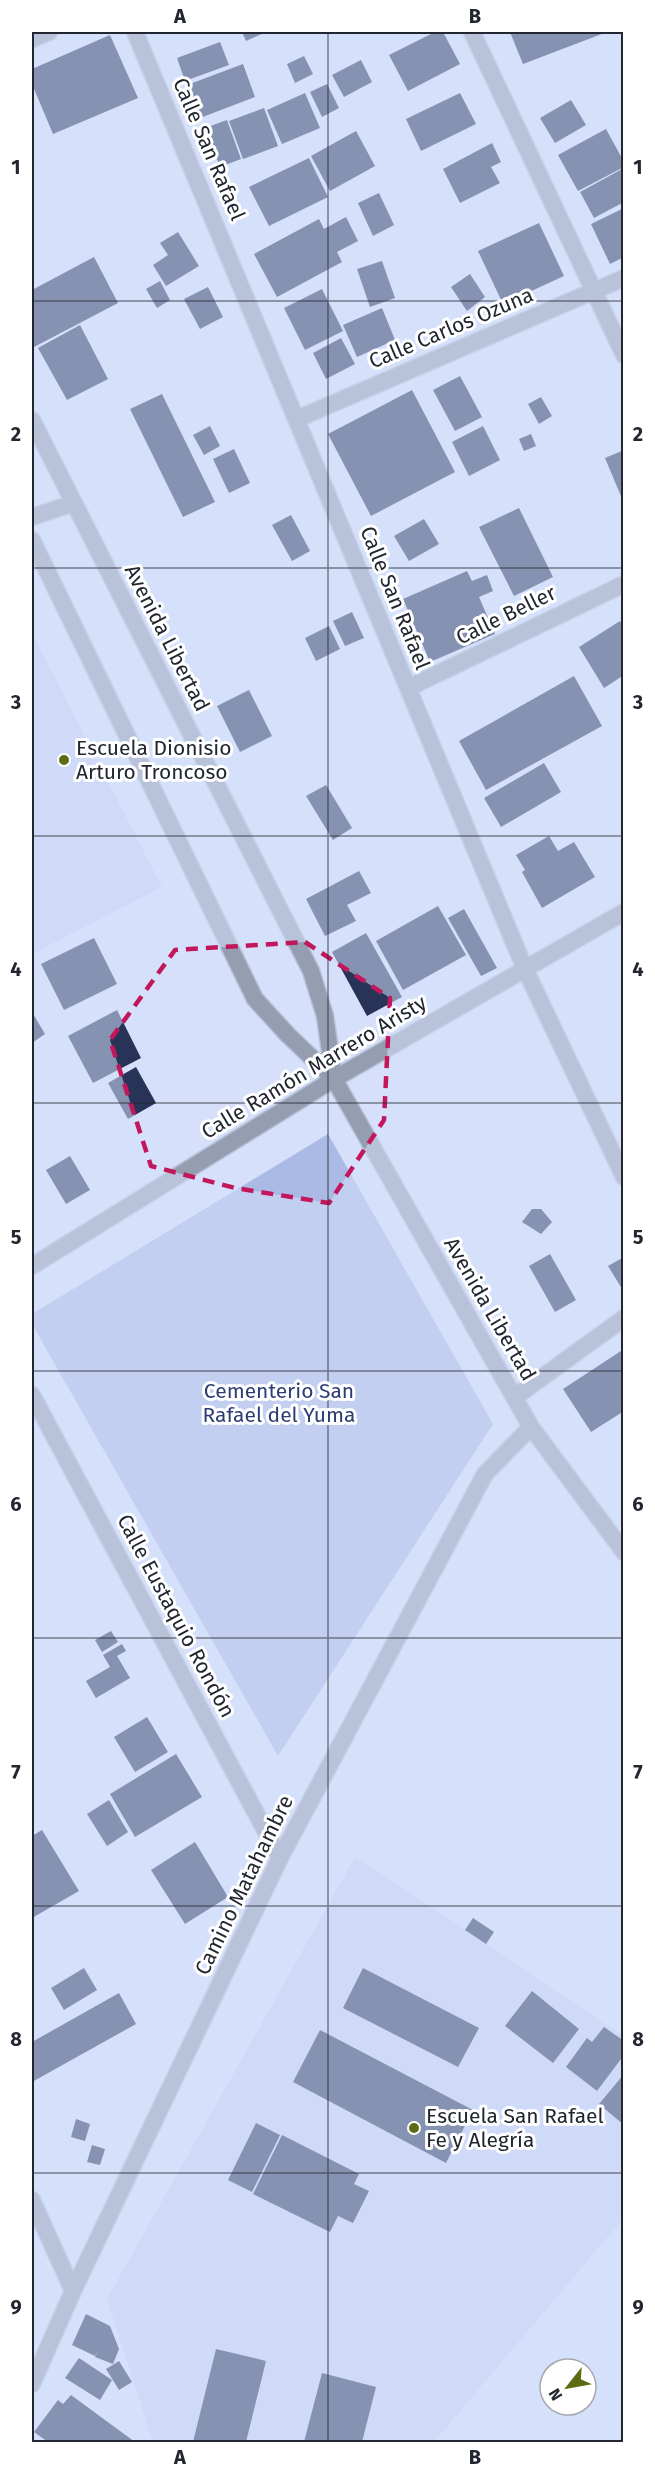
<svg xmlns="http://www.w3.org/2000/svg" width="655" height="2474" viewBox="0 0 655 2474" font-family="'Fira Sans',sans-serif">
  <style>
    .built { fill: #c7d3f4 }
    .green { fill: #aabae4 }
    .building { fill: #273357 }
    .lines { fill: none; stroke-linecap: round; stroke-linejoin: round }
    .minor-casing { stroke: #b6bfd6; stroke-width: 19 }
    .minor { stroke: #959db0; stroke-width: 16 }
    .marked { fill: none; stroke: #c2185b; stroke-width: 4.5; stroke-dasharray: 12 8; stroke-linejoin: round }
    .grid { fill: none; stroke: #222630; stroke-width: 1.5; stroke-opacity: 0.55 }
    .poi-dot { fill: #5d6b14; stroke: #fff; stroke-width: 2 }
    .labels { text-anchor: middle; stroke-width: 6; stroke-linejoin: round; paint-order: stroke }
    .street-label { font-size: 21px; fill: #222630; stroke: #fff }
    .poi-label { font-size: 21px; fill: #222630; stroke: #fff; text-anchor: start }
    .park-label { font-size: 21px; fill: #2c3d74; stroke: #fff }
    .neatline { fill: none; stroke: #222630; stroke-width: 2 }
    .grid-label { font-size: 20px; text-anchor: middle; font-weight: bold; fill: #222630 }
  </style>
  <rect width="100%" height="100%" fill="#d6e0fb"/>
  <!-- built -->
  <path class="built" d="M32 633 162 887 32 954Z
    M355 1857 623 2036V2219L434 2442H153L107 2299Z"/>
  <!-- green -->
  <path class="green" d="M328 1134 493 1424 278 1756 32 1324V1314Z"/>
  <!-- building -->
  <path class="building" d="M242 32H266L246 41Z
    M435 32H443L460 64 408 91 389 55Z
    M510 32H607L523 64Z
    M110 35 138 98 53 134 32 84V69Z
    M220 42 229 65 185 81 177 58Z
    M304 56 313 74 295 83 287 64Z
    M361 60 372 82 344 97 332 75Z
    M243 64 255 97 200 118 187 85Z
    M327 84 339 108 322 117 310 92Z
    M305 93 320 128 282 144 267 110Z
    M460 93 476 124 421 151 406 119Z
    M571 100 586 125 555 143 540 118Z
    M264 108 278 146 243 159 229 121Z
    M227 120 241 159 220 167 205 128Z
    M606 129 624 162V167L578 191 558 155Z
    M356 131 375 166 330 191 311 156Z
    M492 143 501 162 491 167 500 183 460 203 443 169Z
    M309 158 328 197 269 226 249 187Z
    M624 168V202L594 218 580 192Z
    M379 193 394 225 373 236 358 203Z
    M624 208V257L610 264 591 224Z
    M346 217 358 241 337 252 342 262 277 297 254 254 319 219 324 229Z
    M539 223 564 276 503 304 478 251Z
    M178 232 199 266 166 286 153 265 168 255 160 243Z
    M94 257 118 303 34 347 32 342V290Z
    M382 261 395 298 370 307 357 269Z
    M470 274 485 297 467 311 451 287Z
    M160 281 170 300 157 308 146 289Z
    M208 287 223 317 200 329 184 299Z
    M322 289 343 331 305 350 284 308Z
    M382 308 395 340 357 357 343 325Z
    M80 325 108 379 67 400 38 348Z
    M341 338 355 364 326 379 313 353Z
    M460 376 482 417 455 431 433 390Z
    M412 390 455 472 371 516 328 434Z
    M162 394 215 502 183 517 130 409Z
    M541 397 552 416 539 424 528 404Z
    M210 426 220 446 204 455 193 435Z
    M483 426 500 460 469 476 452 442Z
    M531 434 536 446 524 451 519 439Z
    M234 449 250 483 229 493 213 459Z
    M624 450V501H623L605 458Z
    M519 508 553 577 514 596 479 527Z
    M291 515 310 551 292 561 272 525Z
    M424 519 439 544 409 561 394 536Z
    M467 571 472 581 487 575 493 591 479 597 495 634 430 662 403 599Z
    M352 612 364 638 345 646 333 621Z
    M620 621 624 627V675L604 688 579 647Z
    M329 626 340 649 316 661 305 638Z
    M574 676 602 726 486 790 459 741Z
    M249 690 272 736 240 752 217 706Z
    M544 763 561 792 501 827 484 798Z
    M326 785 352 828 333 840 306 796Z
    M549 836 558 851 574 842 595 877 542 908 522 872 525 870 516 855Z
    M359 871 371 893 347 905 356 921 325 936 306 899Z
    M438 906 466 955 403 990 376 941Z
    M464 909 497 968 481 976 448 918Z
    M366 933 402 997 367 1016 332 952Z
    M94 938 117 984 64 1010 41 964Z
    M117 1010 141 1058 93 1083 68 1036Z
    M32 1012 45 1034 32 1043Z
    M136 1067 156 1103 128 1119 108 1083Z
    M70 1156 90 1190 66 1204 46 1170Z
    M532 1209H541L552 1222 541 1234 522 1222Z
    M550 1254 576 1300 555 1312 529 1266Z
    M624 1257V1292L608 1266Z
    M624 1349V1411L591 1432 563 1389Z
    M111 1631 118 1642 102 1652 95 1640Z
    M122 1644 126 1651 117 1656 130 1678 96 1698 86 1681 110 1667 103 1655Z
    M147 1717 168 1752 135 1772 114 1737Z
    M176 1754 202 1797 135 1837 110 1794Z
    M109 1800 128 1832 107 1846 87 1814Z
    M42 1830 79 1891 32 1918V1836Z
    M195 1842 228 1897 185 1924 151 1870Z
    M473 1918 494 1932 486 1944 465 1930Z
    M84 1968 97 1990 64 2010 51 1988Z
    M363 1968 479 2028 458 2067 343 2008Z
    M532 1991 579 2029 553 2063 505 2026Z
    M119 1993 136 2024 32 2082V2042Z
    M604 2027 624 2041V2055L597 2091 566 2067 587 2038 592 2042Z
    M320 2030 473 2110 446 2163 293 2082Z
    M624 2074V2125L599 2104Z
    M76 2119 90 2124 85 2141 71 2137Z
    M256 2123 280 2135 252 2192 228 2180Z
    M282 2135 359 2174 354 2184 369 2191 353 2223 338 2216 330 2232 253 2194Z
    M92 2145 105 2149 100 2165 87 2162Z
    M86 2314 110 2326 119 2349 113 2364 95 2357 98 2350 95 2356 72 2345Z
    M216 2349 266 2361 246 2442H193Z
    M79 2358 112 2380 100 2400 65 2378Z
    M119 2361 132 2382 119 2390 106 2369Z
    M322 2373 376 2387 362 2442H304Z
    M71 2395 135 2442H48L34 2432 58 2400 63 2404Z"/>
  <g class="lines">
    <defs>
      <path id="minor" d="M135 32 525 969 624 1177
        M472 32 624 355
        M32 39 49 32
        M297 419 624 278
        M32 420 311 971 325 1016 334 1079
        M32 517 74 503
        M32 540 255 999 288 1035 334 1079 531 1427 624 1552
        M408 688 624 584
        M32 1266 334 1079 624 912
        M32 1395 280 1858
        M515 1397 624 1318
        M32 2200 73 2291
        M32 2384 73 2291 280 1858 485 1474 531 1427"/>
    </defs>
    <!-- minor casing -->
    <use href="#minor" class="minor-casing"/>
    <!-- minor -->
    <use href="#minor" class="minor"/>
  </g>
  <!-- marked area -->
  <path d="M0 0H655V2474H0ZM305 942 390 998 384 1120 329 1203 235 1188 151 1166 110 1040 175 950Z" fill="#d6e0fb" fill-opacity=".55" fill-rule="evenodd"/>
  <path class="marked" d="M305 942 390 998 384 1120 329 1203 235 1188 151 1166 110 1040 175 950Z"/>
  <!-- grid -->
  <path class="grid" d="M328 32V2442M32 301H624M32 568H624M32 836H624M32 1103H624M32 1371H624M32 1638H624M32 1906H624M32 2173H624"/>
  <!-- markers -->
  <g class="poi-dot">
    <circle cx="64" cy="760" r="6"/>
    <circle cx="414" cy="2128" r="6"/>
  </g>
  <g class="labels">
    <!-- street labels -->
    <g class="street-label">
      <text transform="translate(209 149) rotate(67)" y="7">Calle San Rafael</text>
      <text transform="translate(451 328) rotate(-23)" y="7">Calle Carlos Ozuna</text>
      <text transform="translate(395 598) rotate(68)" y="7">Calle San Rafael</text>
      <text transform="translate(506 615) rotate(-26)" y="7">Calle Beller</text>
      <text transform="translate(167 638) rotate(63)" y="7">Avenida Libertad</text>
      <text transform="translate(314 1067) rotate(-31)" y="7">Calle Ramón Marrero Aristy</text>
      <text transform="translate(490 1309) rotate(60)" y="7">Avenida Libertad</text>
      <text transform="translate(176 1616) rotate(62)" y="7">Calle Eustaquio Rondón</text>
      <text transform="translate(244 1885) rotate(-64)" y="7">Camino Matahambre</text>
    </g>
    <!-- poi labels -->
    <g class="poi-label">
      <text x="76" y="755">Escuela Dionisio<tspan x="76" dy="24">Arturo Troncoso</tspan></text>
      <text x="426" y="2123">Escuela San Rafael<tspan x="426" dy="24">Fe y Alegría</tspan></text>
    </g>
    <!-- park labels -->
    <g class="park-label">
      <text x="279" y="1398">Cementerio San<tspan x="279" dy="24">Rafael del Yuma</tspan></text>
    </g>
  </g>
  <!-- border -->
  <rect width="655" height="2474" fill="none" stroke="#ffffff" stroke-width="66"/>
  <!-- north arrow -->
  <g transform="translate(568 2387) rotate(239)"><circle r="28" fill="#ffffff" stroke="#a7a8ac" stroke-width="1.5"/>
  <path d="M0-4.5L10 22L0 15L-10 22Z" fill="#5d6b14"/>
  <text y="-9" font-size="16" font-weight="bold" text-anchor="middle" fill="#222630">N</text>
  </g>
  <rect x="33" y="33" width="589" height="2408" class="neatline"/>
  <g class="grid-label">
    <text x="180" y="23">A</text>
    <text x="475" y="23">B</text>
    <text x="16" y="174">1</text>
    <text x="638" y="174">1</text>
    <text x="16" y="441">2</text>
    <text x="638" y="441">2</text>
    <text x="16" y="709">3</text>
    <text x="638" y="709">3</text>
    <text x="16" y="976">4</text>
    <text x="638" y="976">4</text>
    <text x="16" y="1244">5</text>
    <text x="638" y="1244">5</text>
    <text x="16" y="1511">6</text>
    <text x="638" y="1511">6</text>
    <text x="16" y="1779">7</text>
    <text x="638" y="1779">7</text>
    <text x="16" y="2046">8</text>
    <text x="638" y="2046">8</text>
    <text x="16" y="2314">9</text>
    <text x="638" y="2314">9</text>
    <text x="180" y="2464">A</text>
    <text x="475" y="2464">B</text>
  </g>
</svg>
